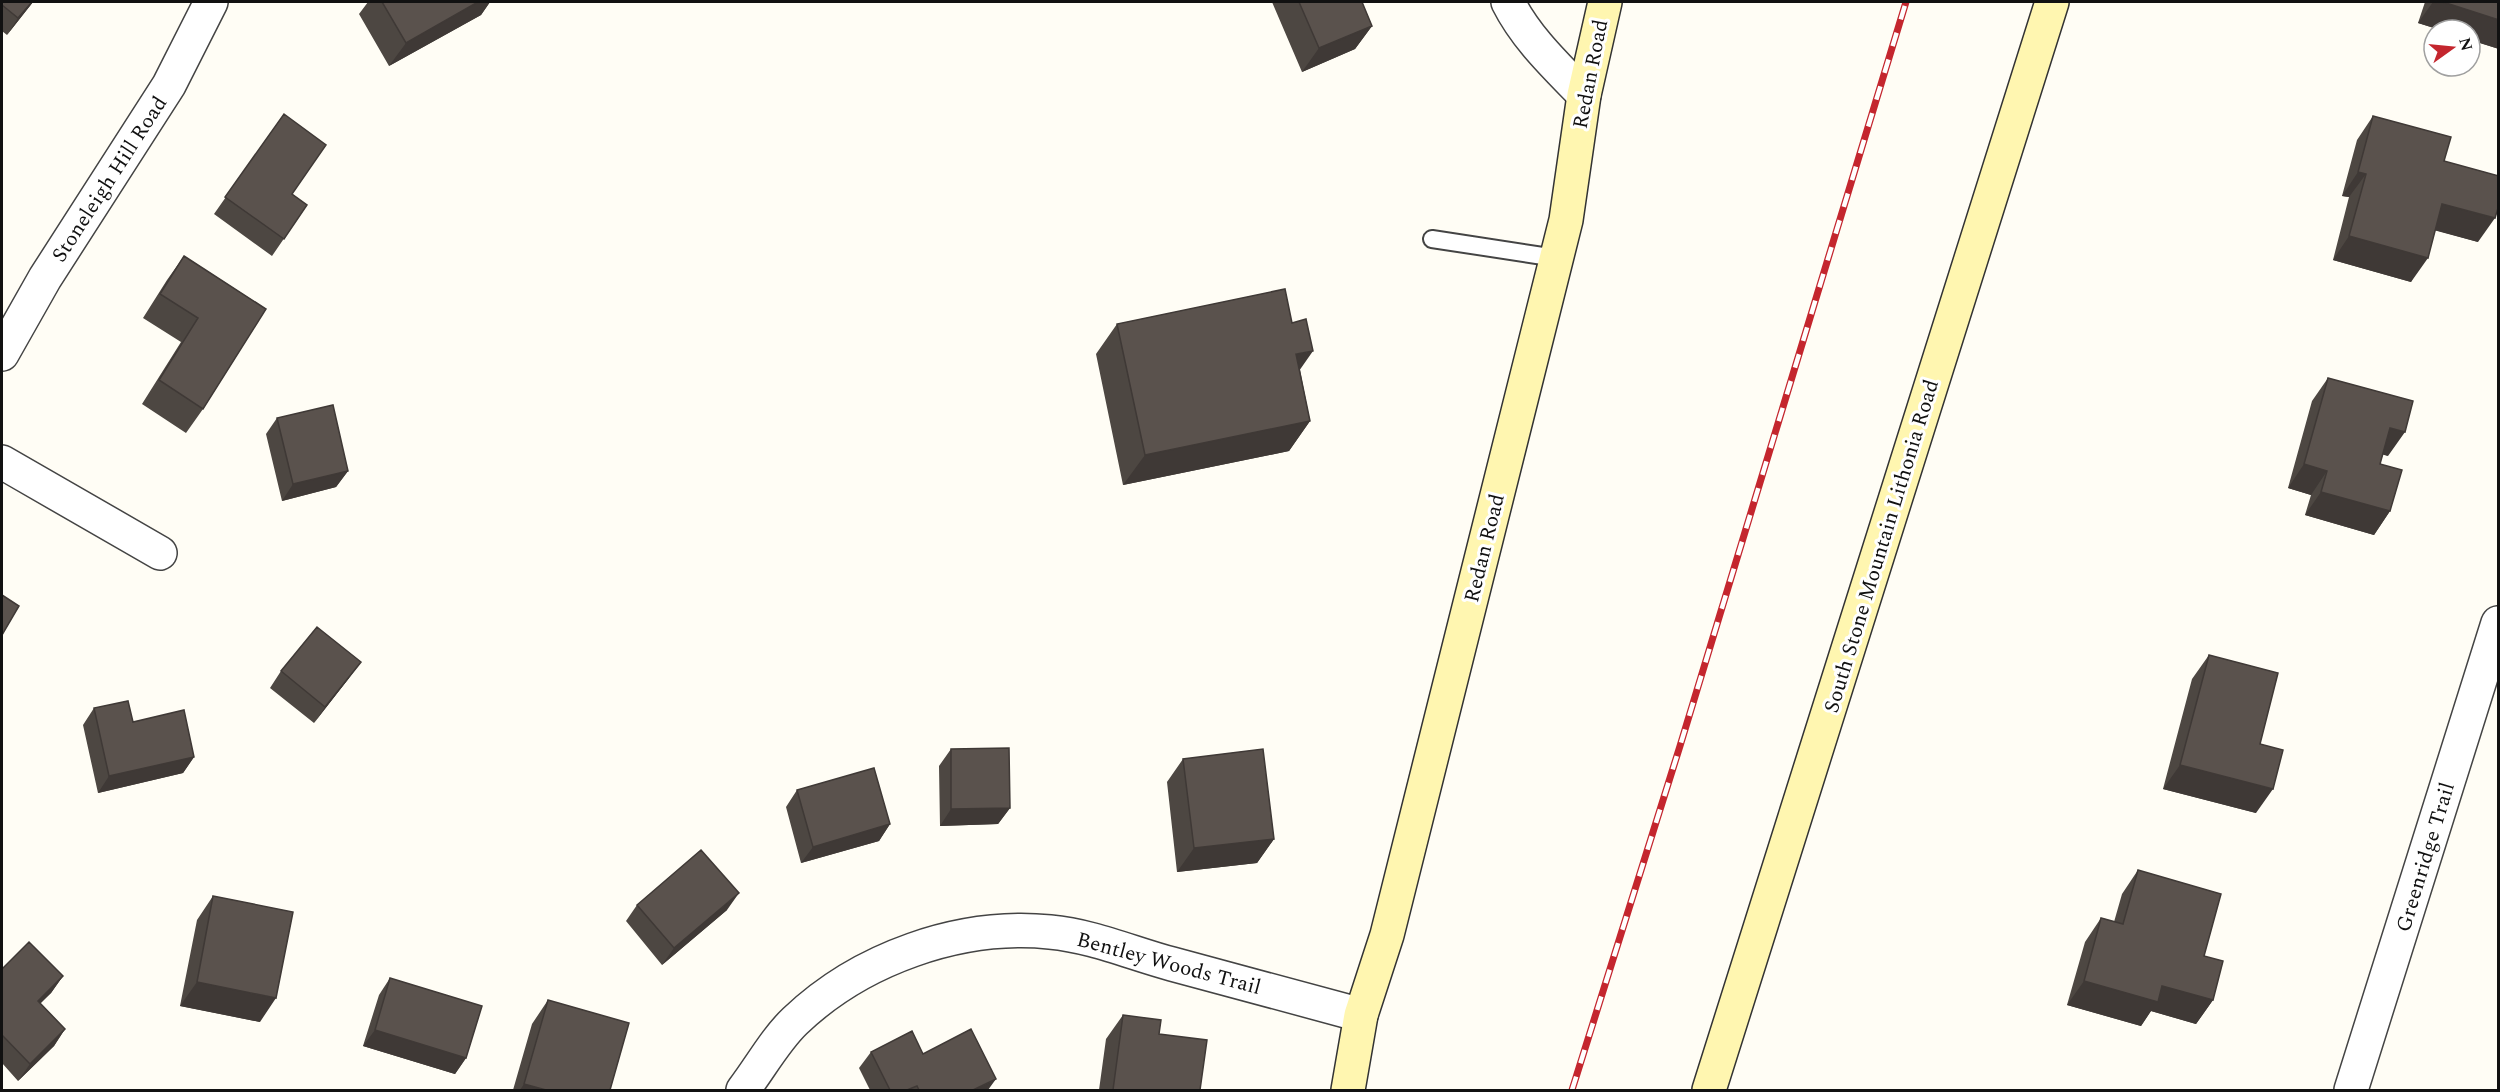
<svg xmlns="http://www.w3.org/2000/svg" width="2500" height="1092" viewBox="0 0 2500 1092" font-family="Spectral,serif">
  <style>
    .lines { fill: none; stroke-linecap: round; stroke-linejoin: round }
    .lane-casing { stroke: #444; stroke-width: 20 }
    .street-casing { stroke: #444; stroke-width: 36 }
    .secondary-casing { stroke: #333; stroke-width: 36 }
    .lane { stroke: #fff; stroke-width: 16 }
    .street { stroke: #fff; stroke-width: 33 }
    .secondary { stroke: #fff6b0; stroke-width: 33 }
    .rail-casing { stroke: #c4262e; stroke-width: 7 }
    .rail { stroke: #fff; stroke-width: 4.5; stroke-dasharray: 14; stroke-linecap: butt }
    .wall { fill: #4d4742 }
    .shaded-wall { fill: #3f3936 }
    .building { fill: #5a524d; stroke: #3f3936; stroke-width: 1.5 }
    .labels { text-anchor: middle; stroke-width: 6; stroke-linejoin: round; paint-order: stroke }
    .street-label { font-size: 21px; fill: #111; stroke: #fff }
  </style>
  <rect width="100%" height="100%" fill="#fffdf5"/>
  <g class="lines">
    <defs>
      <path id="lane" d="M1432 239 1556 258"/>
      <path id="street" d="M1508 2C1526 38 1556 66 1584 95
        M2 354 45 278 169 85 211 2
        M2 462 160 553
        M743 1090C760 1068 775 1040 795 1021 860 959 959 923 1050 932 1093 936 1131 953 1172 964 1235 981 1298 998 1361 1015
        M2351 1090 2498 623"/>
      <path id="secondary" d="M1348 1090 1361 1015 1387 935 1566 220 1584 95 1605 2
        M1709 1090 2052 2"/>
    </defs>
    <!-- lane casing -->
    <use href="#lane" class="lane-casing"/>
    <!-- street casing -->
    <use href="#street" class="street-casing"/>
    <!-- secondary casing -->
    <use href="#secondary" class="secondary-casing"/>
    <!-- lane -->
    <use href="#lane" class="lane"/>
    <!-- street -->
    <use href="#street" class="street"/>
    <!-- secondary -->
    <use href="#secondary" class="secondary"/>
    <defs>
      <path id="rail" d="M1572 1090 1680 746 1906 2"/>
    </defs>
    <!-- rail casing -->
    <use href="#rail" class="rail-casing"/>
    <!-- rail -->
    <use href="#rail" class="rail"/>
  </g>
  <!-- wall -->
  <path class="wall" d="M2 2H33L7 35 2 31Z
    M368 2H490L481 15 389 66 359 14Z
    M1272 2H1362L1372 26 1355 49 1302 72Z
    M2425 2H2499V49L2418 23Z
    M284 114 292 194 307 205 272 256 214 214Z
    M2373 116 2444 161 2478 242 2435 230 2411 282 2333 260 2349 197 2342 196 2357 140Z
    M184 256 266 309 203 409 186 433 142 404 181 342 143 318 167 280Z
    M1117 324 1300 370 1310 421 1289 451 1123 485 1096 354Z
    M2328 378 2388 456 2383 454 2380 464 2390 511 2374 535 2305 515 2311 495 2288 488 2312 401Z
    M277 418 348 471 336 487 282 501 266 434Z
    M2209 655 2260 744 2256 813 2163 789 2192 679Z
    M281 671 349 678 314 723 270 688Z
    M94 708 133 722 194 757 183 773 98 793 83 725Z
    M951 749 1010 808 998 824 940 826 939 766Z
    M1183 759 1274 839 1257 863 1177 872 1167 782Z
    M797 790 890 824 879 841 801 863 786 807Z
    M2138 870 2204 956 2213 1000 2196 1024 2151 1011 2141 1026 2067 1005 2085 942 2101 918 2114 922 2122 894Z
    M213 896 260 1022 180 1006 197 920Z
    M637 905 727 910 662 965 626 921Z
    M2 969 63 976 51 993 40 1003 65 1029 54 1046 18 1081 2 1063Z
    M390 978 466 1058 455 1074 363 1046 379 995Z
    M548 1000 610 1090H513L532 1024Z
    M1123 1015 1159 1034 1200 1090H1099L1106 1039Z
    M871 1052 923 1054 988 1090H870L859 1068Z"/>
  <!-- shaded-wall -->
  <path class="shaded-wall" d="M32 2H33L7 35 18 18Z
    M478 2H490L481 15 389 66 406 43Z
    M2433 2H2443L2499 20V49L2470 40V30H2441L2418 23Z
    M1372 26 1355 49 1302 72 1319 48Z
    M2358 172 2366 174 2349 197 2342 196Z
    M2442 204 2495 218 2478 242 2426 228Z
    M2349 236 2428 258 2411 282 2333 260Z
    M1313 351 1292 381 1296 354Z
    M1310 421 1289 451 1123 485 1145 455Z
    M2390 428 2405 432 2388 456 2373 452Z
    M2304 464 2327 471 2311 495 2288 488Z
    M348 471 336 487 282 501 293 484Z
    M2321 492 2390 511 2374 535 2305 515Z
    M361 662 349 678 314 723 325 707Z
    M194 757 183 773 98 793 109 776Z
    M2180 765 2273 789 2256 813 2163 789Z
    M1010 808 998 824 940 826 951 809Z
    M890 824 879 841 801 863 813 847Z
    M1274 839 1257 863 1177 872 1194 848Z
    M739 893 727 910 662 965 674 948Z
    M63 976 51 993 26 1018 38 1001Z
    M2084 981 2162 986 2213 1000 2196 1024 2151 1011 2141 1026 2067 1005Z
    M197 982 276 998 260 1022 180 1006Z
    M65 1029 54 1046 18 1081 30 1064Z
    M375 1030 466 1058 455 1074 363 1046Z
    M996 1079 988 1090H973Z
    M524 1084 546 1090H520Z"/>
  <!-- building -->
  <path class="building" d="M2 2H32L18 18 2 5Z
    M382 2H478L406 43Z
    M1299 2H1362L1372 26 1319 48Z
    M2443 2H2499V20Z
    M284 114 326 145 292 194 307 205 284 239 225 197Z
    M2373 116 2451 137 2444 161 2499 176V205L2495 218 2442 204 2428 258 2349 236 2366 174 2358 172Z
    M184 256 266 309 203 409 159 380 198 318 160 294Z
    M1285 289 1292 323 1306 319 1313 351 1296 354 1310 421 1145 455 1117 324Z
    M2328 378 2413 401 2405 432 2390 428 2380 464 2402 470 2390 511 2321 492 2327 471 2304 464Z
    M333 405 348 471 293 484 277 418Z
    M2 595 19 606 2 635Z
    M317 627 361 662 325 707 281 671Z
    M2209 655 2278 673 2260 744 2283 750 2273 789 2180 765Z
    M128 701 133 722 184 710 194 757 109 776 94 708Z
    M1009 748 1010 808 951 809V749Z
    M1263 749 1274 839 1194 848 1183 759Z
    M874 768 890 824 813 847 797 790Z
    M701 850 739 893 674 948 637 905Z
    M2138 870 2221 894 2204 956 2223 961 2213 1000 2162 986 2158 1002 2084 981 2101 918 2123 924Z
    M213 896 293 912 276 998 197 982Z
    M29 942 63 976 38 1001 65 1029 30 1064 2 1035V969Z
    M390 978 482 1006 466 1058 375 1030Z
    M548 1000 629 1023 610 1090H546L524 1084Z
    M1123 1015 1161 1020 1159 1034 1207 1040 1200 1090H1113Z
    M971 1029 996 1079 973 1090H919L917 1086 907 1090H890L871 1052 912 1031 923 1054Z"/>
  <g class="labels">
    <!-- street labels -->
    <g class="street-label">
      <text transform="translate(1590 74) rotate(-79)" y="7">Redan Road</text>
      <text transform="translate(109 179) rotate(-57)" y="7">Stoneleigh Hill Road</text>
      <text transform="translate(1881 546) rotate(-73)" y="7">South Stone Mountain Lithonia Road</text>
      <text transform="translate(1484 548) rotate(-76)" y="7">Redan Road</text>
      <text transform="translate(2425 857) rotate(-73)" y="7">Greenridge Trail</text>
      <text transform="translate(1169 963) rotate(15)" y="7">Bentley Woods Trail</text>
    </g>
  </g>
  <!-- border -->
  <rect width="2500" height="1092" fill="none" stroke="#111111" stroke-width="6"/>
  <!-- north arrow -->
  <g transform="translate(2452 48) rotate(75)"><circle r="28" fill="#ffffff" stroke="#a0a0a0" stroke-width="1.5"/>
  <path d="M0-4.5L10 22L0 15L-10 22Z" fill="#c4262e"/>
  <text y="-9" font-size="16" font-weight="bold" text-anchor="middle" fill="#111111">N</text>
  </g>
</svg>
